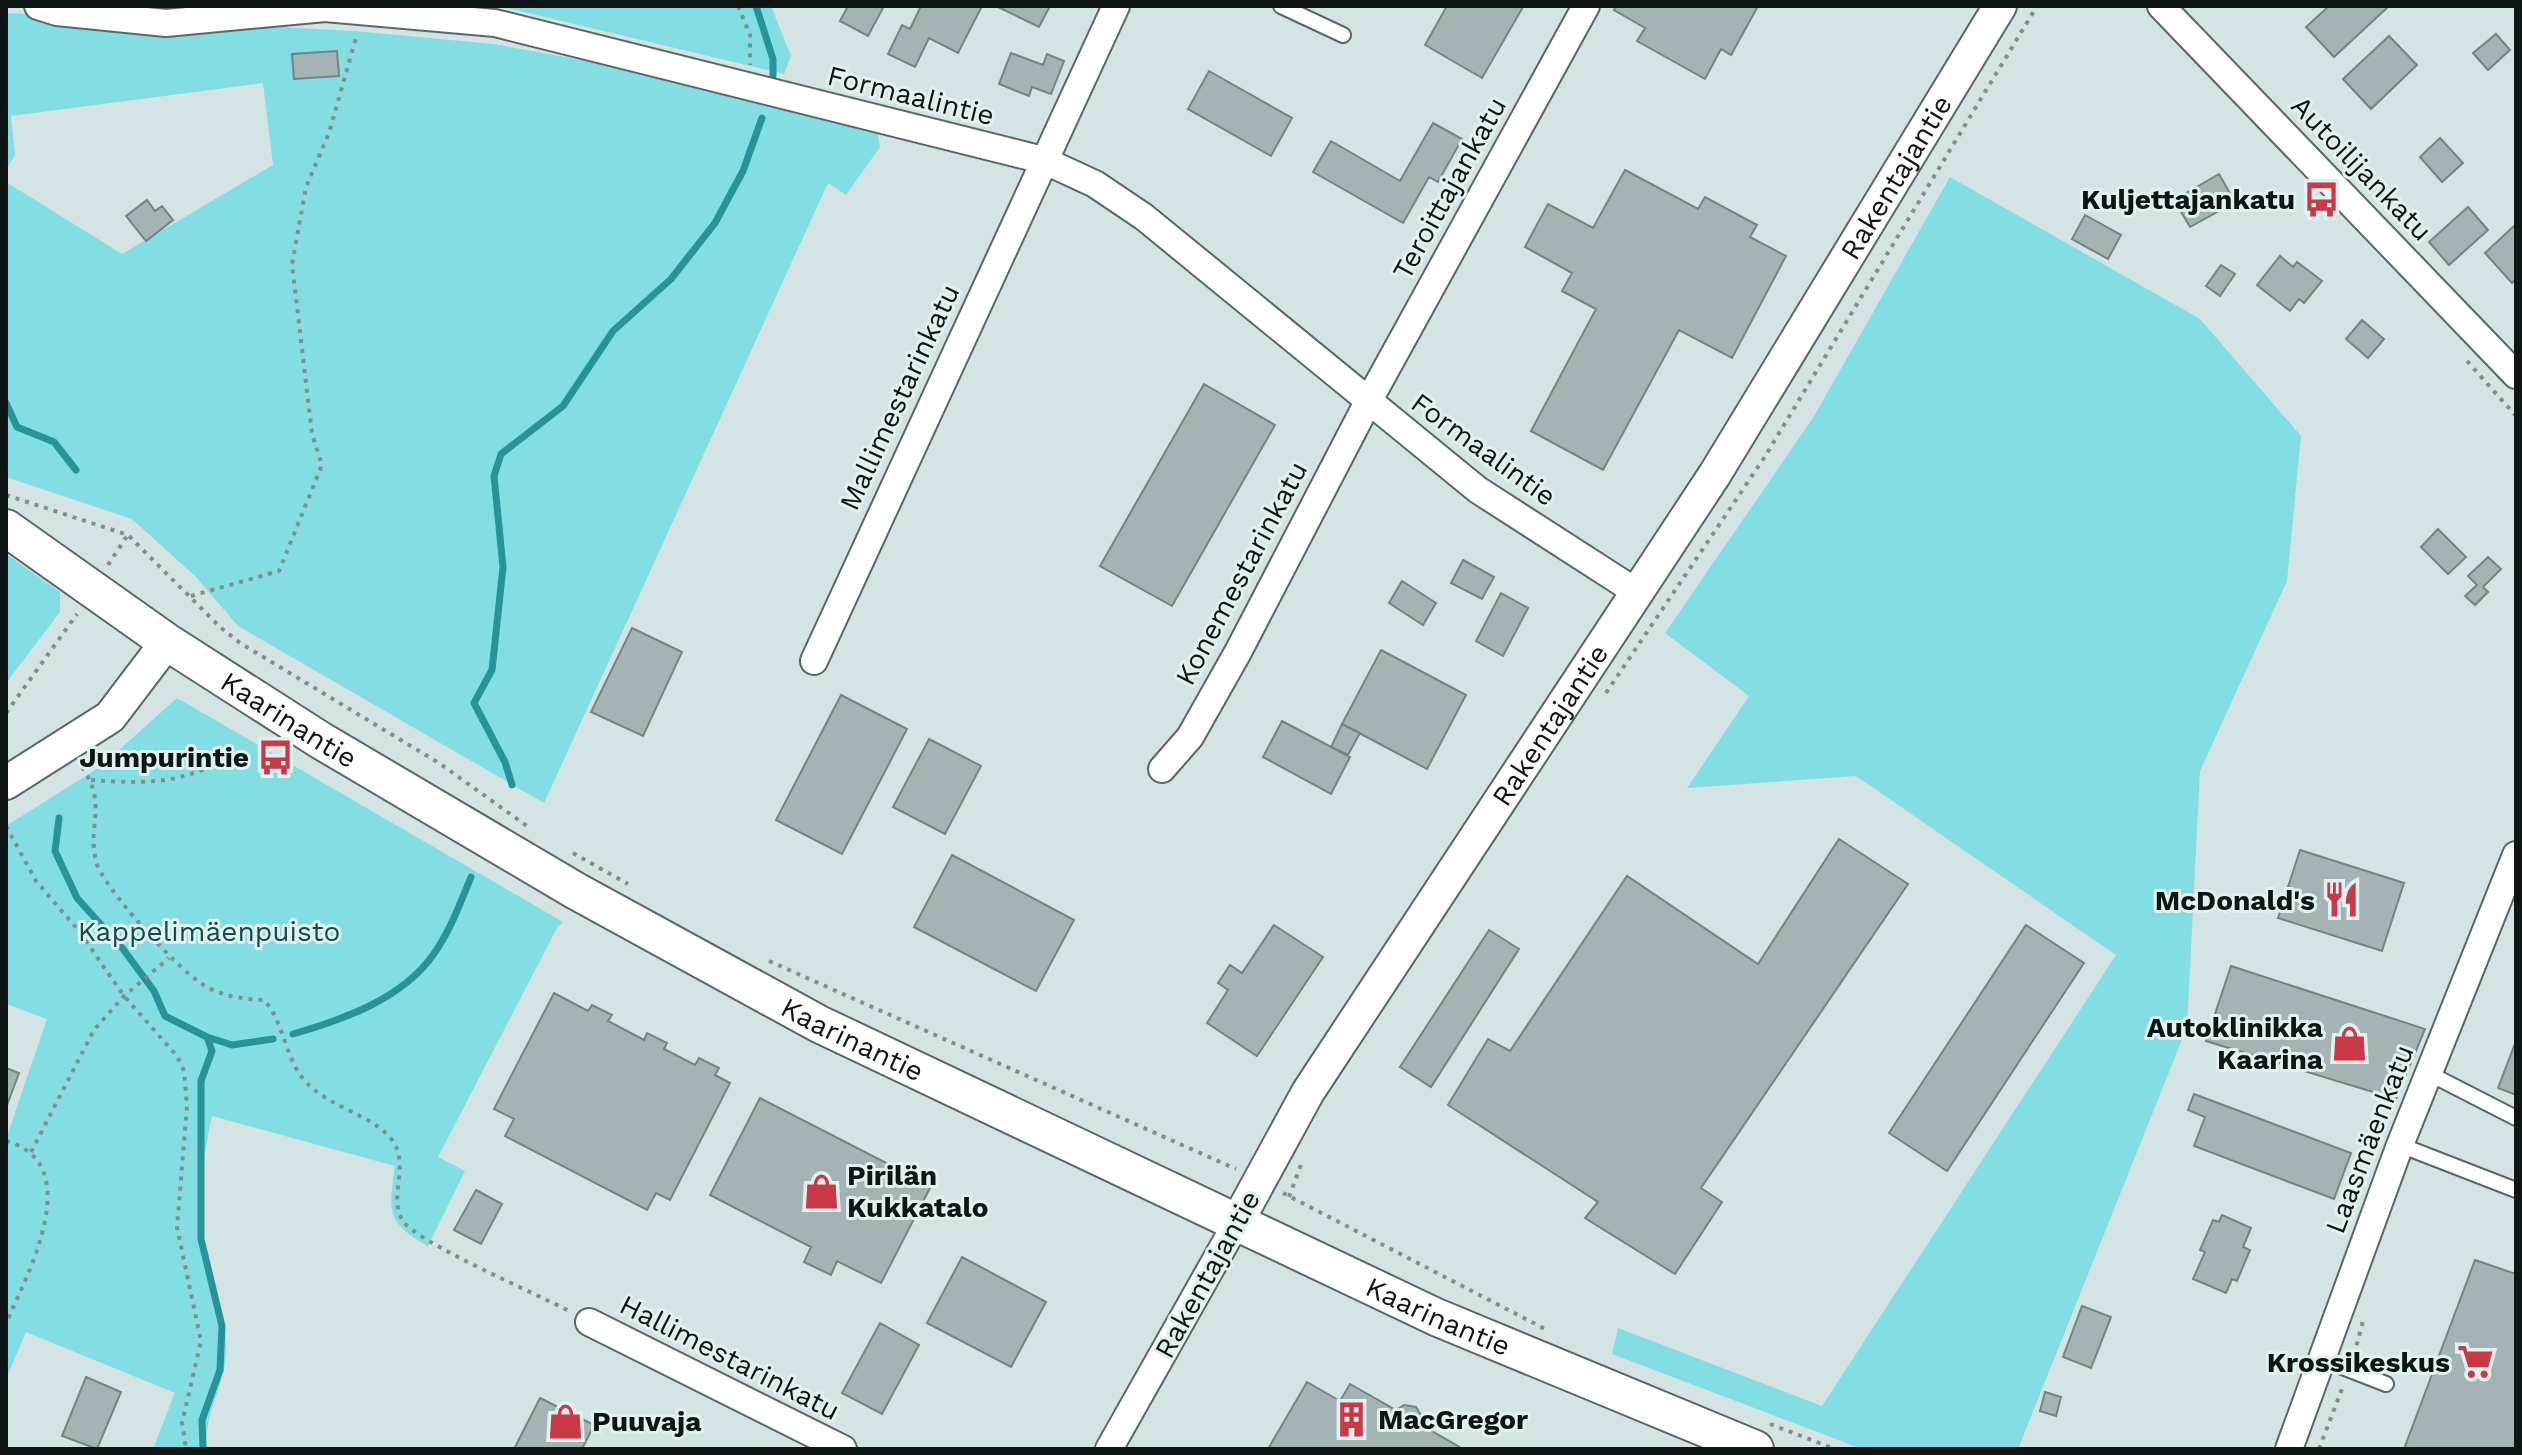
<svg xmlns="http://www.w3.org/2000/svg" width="2522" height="1455" viewBox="0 0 2522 1455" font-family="'Work Sans',sans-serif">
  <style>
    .green { fill: #82dee3 }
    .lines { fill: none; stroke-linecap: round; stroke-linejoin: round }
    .stream { stroke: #28949a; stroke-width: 7 }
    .building { fill: #a4b3b3; stroke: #768384; stroke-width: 2 }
    .service-casing { stroke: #5a6768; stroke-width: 18 }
    .minor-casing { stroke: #5a6768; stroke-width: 30 }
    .tertiary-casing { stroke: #5a6768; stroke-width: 36 }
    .secondary-casing { stroke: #5a6768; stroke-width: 40 }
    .path { stroke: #838e8f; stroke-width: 4; stroke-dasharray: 4 6; stroke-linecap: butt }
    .service { stroke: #fff; stroke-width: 14 }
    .minor { stroke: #fff; stroke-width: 26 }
    .tertiary { stroke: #fff; stroke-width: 32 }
    .secondary { stroke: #fff; stroke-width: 36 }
    .labels { text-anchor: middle; stroke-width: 6; stroke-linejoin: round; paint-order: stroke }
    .street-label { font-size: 28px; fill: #0f1515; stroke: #e1f1f1 }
    .poi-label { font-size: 28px; font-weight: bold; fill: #0f1515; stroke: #e1f1f1; text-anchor: end }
    .park-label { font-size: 28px; fill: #104d50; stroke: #e1f1f1 }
  </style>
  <rect width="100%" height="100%" fill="#d4e3e4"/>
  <!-- green -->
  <path class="green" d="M499 6H771L791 56 784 74Z
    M6 13 355 31 493 44 784 96 875 120 880 147 846 195 828 183 544 803 238 626 196 577 132 519 6 477V182L122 254 273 165 263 83 11 116 15 155 6 170Z
    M1950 177 2200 319 2301 436 2287 581 2200 771 2187 1027 2018 1449H1862L1612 1354 1618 1328 1822 1406 2116 955 1856 776 1687 788 1749 696 1665 633 1813 418Z
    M6 554 60 592V612L6 683Z
    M177 698 563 922 557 928 438 1157 465 1171 428 1246C385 1222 389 1210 395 1166L212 1116C203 1158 197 1201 204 1244 211 1281 227 1315 226 1353 225 1387 203 1414 207 1449H153L175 1393 26 1332 6 1379V1139L47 1019 6 1004V826L100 767Z"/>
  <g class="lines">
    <!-- stream -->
    <path class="stream" d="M756 6 773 59V76
      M6 403 17 427 54 442 76 470
      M512 785 505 762 474 703 492 670 503 567 494 476 501 454 563 406 613 331 671 279 715 223 743 171 762 118
      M59 818 55 851 77 898 123 949 154 991 165 1016 207 1037 212 1051 201 1081V1239L222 1326 220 1370 202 1420 203 1449
      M293 1034C342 1020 402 999 433 955 450 931 460 904 471 877
      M207 1037 232 1045 273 1039"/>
  </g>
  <!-- building -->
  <path class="building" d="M848 6H884L868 36 840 21Z
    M921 6H982L958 53 929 38 915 67 888 54 902 25 910 29Z
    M996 6H1050L1039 27Z
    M1447 6 1523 7 1482 78 1425 45Z
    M1616 6H1758L1731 55 1721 49 1705 79 1637 41 1645 28 1614 10Z
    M2329 6H2389L2334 57 2306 27Z
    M2496 34 2510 50 2488 70 2473 53Z
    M2389 36 2417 65 2371 109 2343 79Z
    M337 51 339 76 294 79 292 54Z
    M1011 53 1043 65 1047 54 1064 61 1051 94 1032 87 1029 96 999 84Z
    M1209 71 1292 118 1271 156 1188 109Z
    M1433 123 1462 139 1438 182 1429 177 1403 223 1313 172 1331 141 1400 181Z
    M2440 138 2463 163 2442 182 2420 157Z
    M1625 170 1698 209 1705 197 1757 225 1750 237 1786 256 1732 358 1679 330 1603 470 1531 431 1596 309 1562 291 1572 273 1525 247 1548 204 1593 228Z
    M2219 174 2235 202 2190 227 2174 200Z
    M147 200 155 211 162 206 173 220 146 241 126 216Z
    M2468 207 2488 230 2449 265 2429 242Z
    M2085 215 2121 235 2108 259 2072 239Z
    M2516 224V279L2512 283 2485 253Z
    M2280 256 2293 267 2297 262 2322 281 2304 303 2299 299 2290 311 2257 285Z
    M2221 265 2235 274 2220 296 2206 286Z
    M2362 320 2384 339 2368 358 2346 339Z
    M1204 384 1275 425 1172 606 1100 566Z
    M2438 529 2466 557 2448 574 2421 547Z
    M2488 557 2501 569 2483 587 2488 592 2475 605 2465 596 2477 585 2468 576Z
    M1463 560 1494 577 1482 599 1451 583Z
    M1402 581 1436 603 1423 625 1389 603Z
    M1501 593 1528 608 1503 656 1476 641Z
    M632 628 682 652 643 736 591 712Z
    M1381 650 1466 695 1427 769 1342 724Z
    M841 695 907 729 842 854 776 820Z
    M1282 721 1350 757 1331 794 1263 757Z
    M1342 724 1360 733 1348 755 1331 747Z
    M929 739 981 766 945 834 893 807Z
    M1839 839 1908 884 1701 1188 1722 1202 1675 1274 1585 1218 1598 1202 1448 1105 1488 1039 1510 1051 1627 876 1758 964Z
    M2300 850 2404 883 2382 951 2278 918Z
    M952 855 1074 920 1036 991 914 927Z
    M1274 925 1323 957 1257 1056 1207 1023 1228 990 1218 983 1230 965 1242 973Z
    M2026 925 2084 963 1947 1171 1889 1133Z
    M1489 930 1519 949 1431 1087 1400 1067Z
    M2231 966 2425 1029 2396 1099 2206 1041Z
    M554 993 588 1011 592 1005 612 1015 608 1021 644 1040 647 1033 667 1043 664 1049 695 1065 699 1058 719 1068 715 1075 730 1083 670 1200 656 1193 647 1210 505 1136 514 1119 494 1109Z
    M2516 1041V1095L2498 1088Z
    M6 1068 19 1073 6 1108Z
    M2194 1094 2351 1153 2334 1199 2194 1146 2205 1117 2188 1110Z
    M760 1098 931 1186 881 1283 837 1261 831 1275 804 1262 811 1247 710 1195Z
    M476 1190 502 1204 481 1244 454 1230Z
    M2222 1215 2251 1228 2243 1247 2250 1250 2237 1281 2232 1279 2226 1293 2193 1279 2205 1252 2200 1250 2213 1220 2219 1222Z
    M962 1257 1046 1302 1011 1367 927 1323Z
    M2475 1260 2516 1274V1449H2404Z
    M2082 1306 2111 1317 2091 1368 2063 1357Z
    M880 1323 919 1345 882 1414 842 1393Z
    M86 1377 121 1392 97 1449 62 1436Z
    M1307 1382 1340 1401 1350 1384 1396 1410 1404 1405 1416 1407 1421 1415 1418 1423 1463 1449H1268Z
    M2045 1392 2061 1397 2056 1416 2040 1411Z
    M540 1398 594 1425 582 1449H514Z"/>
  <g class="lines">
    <defs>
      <path id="service" d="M1281 6 1343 35
        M2428 1073 2516 1118
        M2400 1145 2516 1190
        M2322 1359 2386 1384"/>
      <path id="minor" d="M38 6 57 12 166 23 325 8 495 23 1043 160 1095 184 1144 217 1478 490 1638 593
        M2161 6 2516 375
        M814 661 1116 6
        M1162 769 1190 737 1238 652 1368 402 1586 6
        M589 1322 843 1449
        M1109 1449 1236 1224
        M2289 1449 2400 1145 2516 855"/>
      <g id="tertiary">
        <path d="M6 783 110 717 167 642"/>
        <path id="s1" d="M1236 1224 1308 1092 1715 474 2000 6"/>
      </g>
      <g id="secondary">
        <path id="s2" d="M6 528 167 642 320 740 576 891 819 1024 1436 1317 1755 1449"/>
      </g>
    </defs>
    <!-- service casing -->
    <use href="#service" class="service-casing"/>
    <!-- minor casing -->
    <use href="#minor" class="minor-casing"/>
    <!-- tertiary casing -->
    <use href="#tertiary" class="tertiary-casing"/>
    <!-- secondary casing -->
    <use href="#secondary" class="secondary-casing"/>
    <!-- path -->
    <path class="path" d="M738 6 750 35V65
      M2467 361 2516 416
      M6 495 128 535 220 627 240 643 439 763 527 826
      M108 565 127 536
      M191 596 279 571 322 465 312 434 292 264 306 187 329 133 357 34
      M1606 693 1764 458 2037 6
      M6 713 77 614
      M82 767C108 805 87 824 96 861 102 887 176 966 199 982 219 996 241 999 264 1000 285 1023 284 1057 305 1081 328 1108 378 1116 394 1143 409 1168 388 1198 403 1221 416 1242 539 1295 569 1311
      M91 780C160 785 183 782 244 751
      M6 826 36 881 79 931 124 996 177 1056 184 1071 187 1106 177 1227 201 1341 182 1423 186 1449
      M573 853 628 884
      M769 961 1236 1169
      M6 1141C88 1163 27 1276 6 1323
      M31 1152 94 1030 124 996 169 958
      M1283 1193 1545 1329
      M1289 1197 1302 1162
      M2354 1355 2364 1317
      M1770 1424 1835 1449
      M2319 1449 2343 1386"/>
    <!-- service -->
    <use href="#service" class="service"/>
    <!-- minor -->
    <use href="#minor" class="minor"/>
    <!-- tertiary -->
    <use href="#tertiary" class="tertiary"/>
    <!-- secondary -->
    <use href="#secondary" class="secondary"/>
  </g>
  <!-- icons -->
  <defs>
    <symbol id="bus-bare" viewBox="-9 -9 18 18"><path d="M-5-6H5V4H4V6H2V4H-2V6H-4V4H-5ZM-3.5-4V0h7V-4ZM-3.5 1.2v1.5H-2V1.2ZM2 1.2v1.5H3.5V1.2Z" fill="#c93947" stroke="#e1f1f1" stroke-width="2.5" paint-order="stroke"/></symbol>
    <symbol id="restaurant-bare" viewBox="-9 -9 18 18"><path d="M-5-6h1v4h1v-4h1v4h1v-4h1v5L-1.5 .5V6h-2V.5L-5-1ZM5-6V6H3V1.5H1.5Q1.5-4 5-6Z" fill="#c93947" stroke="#e1f1f1" stroke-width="2.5" paint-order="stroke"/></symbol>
    <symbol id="shop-bare" viewBox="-9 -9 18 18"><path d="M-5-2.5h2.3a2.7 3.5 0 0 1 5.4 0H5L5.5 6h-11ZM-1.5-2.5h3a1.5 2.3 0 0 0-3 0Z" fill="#c93947" stroke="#e1f1f1" stroke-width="2.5" paint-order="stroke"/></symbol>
    <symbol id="supermarket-bare" viewBox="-9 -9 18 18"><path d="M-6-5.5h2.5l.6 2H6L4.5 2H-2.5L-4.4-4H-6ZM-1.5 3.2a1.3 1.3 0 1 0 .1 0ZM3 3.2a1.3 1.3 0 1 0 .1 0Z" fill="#c93947" stroke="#e1f1f1" stroke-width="2.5" paint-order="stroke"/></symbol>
    <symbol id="building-bare" viewBox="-9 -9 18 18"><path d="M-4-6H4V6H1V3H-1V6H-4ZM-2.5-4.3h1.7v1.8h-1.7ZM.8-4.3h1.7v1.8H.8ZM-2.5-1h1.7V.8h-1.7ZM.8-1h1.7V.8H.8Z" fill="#c93947" stroke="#e1f1f1" stroke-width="2.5" paint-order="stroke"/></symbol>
  </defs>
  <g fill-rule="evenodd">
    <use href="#bus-bare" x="2296" y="174" width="51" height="51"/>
    <use href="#bus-bare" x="250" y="732" width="51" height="51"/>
    <use href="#restaurant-bare" x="2316" y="874" width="51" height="51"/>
    <use href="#shop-bare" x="2324" y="1018" width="51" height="51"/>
    <use href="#shop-bare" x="796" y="1166" width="51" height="51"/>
    <use href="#supermarket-bare" x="2450" y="1336" width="51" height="51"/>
    <use href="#building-bare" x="1326" y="1394" width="51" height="51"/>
    <use href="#shop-bare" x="540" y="1396" width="51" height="51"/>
  </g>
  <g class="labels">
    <!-- street labels -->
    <g class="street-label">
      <text transform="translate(911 95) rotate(14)" y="10">Formaalintie</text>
      <text transform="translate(2362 168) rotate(46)" y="10">Autoilijankatu</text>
      <text dy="10" stroke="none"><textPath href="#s1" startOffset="1238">Rakentajantie</textPath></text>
      <text transform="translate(1449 188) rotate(-61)" y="10">Teroittajankatu</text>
      <text transform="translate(899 397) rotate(-65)" y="10">Mallimestarinkatu</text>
      <text transform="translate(1484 449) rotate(36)" y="10">Formaalintie</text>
      <text transform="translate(1241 573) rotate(-62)" y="10">Konemestarinkatu</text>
      <text dy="10" stroke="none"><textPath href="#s2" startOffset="342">Kaarinantie</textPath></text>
      <text dy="10" stroke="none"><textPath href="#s1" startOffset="590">Rakentajantie</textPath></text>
      <text dy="10" stroke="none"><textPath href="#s2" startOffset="990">Kaarinantie</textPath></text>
      <text transform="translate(2369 1139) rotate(-69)" y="10">Laasmäenkatu</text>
      <text transform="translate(1207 1274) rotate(-61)" y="10">Rakentajantie</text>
      <text dy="10" stroke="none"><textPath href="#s2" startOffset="1638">Kaarinantie</textPath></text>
      <text transform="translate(730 1357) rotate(27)" y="10">Hallimestarinkatu</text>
    </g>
    <!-- poi labels -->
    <g class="poi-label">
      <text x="2295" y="209">Kuljettajankatu</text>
      <text x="249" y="767">Jumpurintie</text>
      <text x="2315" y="910">McDonald's</text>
      <text x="2323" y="1037">Autoklinikka<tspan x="2323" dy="32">Kaarina</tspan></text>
      <text x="847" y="1185" text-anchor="start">Pirilän<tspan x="847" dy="32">Kukkatalo</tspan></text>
      <text x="2450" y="1372">Krossikeskus</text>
      <text x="1378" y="1429" text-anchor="start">MacGregor</text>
      <text x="592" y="1431" text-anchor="start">Puuvaja</text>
    </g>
    <!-- park labels -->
    <g class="park-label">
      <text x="209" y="941">Kappelimäenpuisto</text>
    </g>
  </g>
  <!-- border -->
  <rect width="2522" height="1455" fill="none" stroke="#0f1515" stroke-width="16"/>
</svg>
